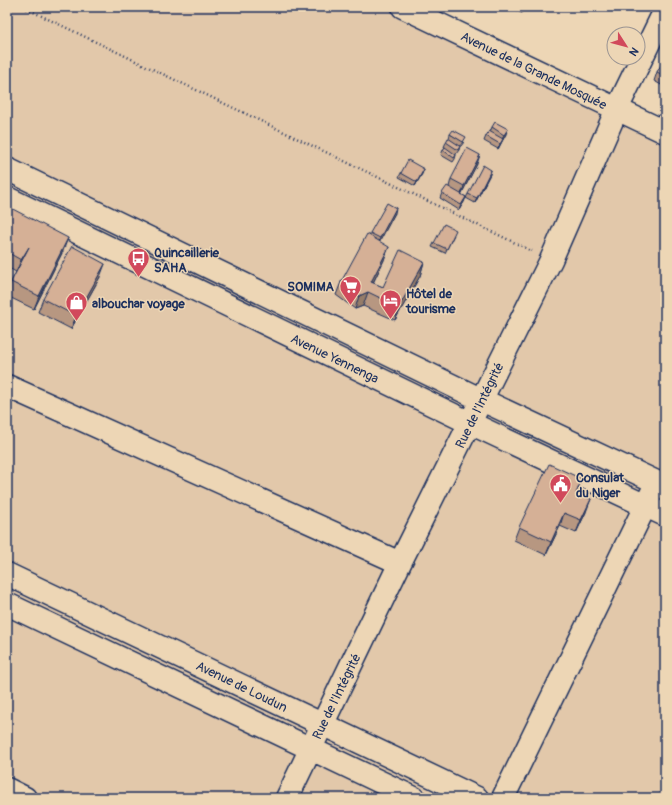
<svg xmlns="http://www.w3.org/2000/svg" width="672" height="805" viewBox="0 0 672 805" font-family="Pangolin,sans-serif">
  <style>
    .built { fill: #e2c8aa }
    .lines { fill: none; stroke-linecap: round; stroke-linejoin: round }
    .minor-casing { stroke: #1b2f5e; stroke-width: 25 }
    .path { stroke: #1b2f5e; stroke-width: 2.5; stroke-dasharray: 1 3; stroke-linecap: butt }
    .minor { stroke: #edd6b5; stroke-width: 22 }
    .wall { fill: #b79781; stroke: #1b2f5e }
    .shaded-wall { fill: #957b69; stroke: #1b2f5e }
    .building { fill: #d5b096; stroke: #1b2f5e }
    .labels { text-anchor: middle; stroke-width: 3; stroke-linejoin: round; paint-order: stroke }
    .street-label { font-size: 13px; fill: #1b2f5e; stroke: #edd6b5 }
    .poi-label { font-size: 13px; font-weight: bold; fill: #1b2f5e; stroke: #edd6b5; text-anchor: start }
  </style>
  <rect width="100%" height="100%" fill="#edd6b5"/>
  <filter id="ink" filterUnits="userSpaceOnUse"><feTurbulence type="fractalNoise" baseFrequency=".025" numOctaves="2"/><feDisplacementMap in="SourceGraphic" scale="8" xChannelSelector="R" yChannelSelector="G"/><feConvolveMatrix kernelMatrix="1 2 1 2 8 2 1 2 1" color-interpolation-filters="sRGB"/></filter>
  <g filter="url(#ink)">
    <!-- built -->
    <path class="built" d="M7 7H403L665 132V798H7Z"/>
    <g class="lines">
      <defs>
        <path id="minor" d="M403 7 665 132
          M7 169 482 400 665 486
          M7 198 470 423 665 515
          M7 386 400 563
          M7 574 477 798
          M7 604 414 798
          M7 789 25 798
          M287 798 400 563 551 260 617 109 665 10
          M503 798 652 492"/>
      </defs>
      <!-- minor casing -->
      <use href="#minor" class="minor-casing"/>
      <!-- path -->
      <path class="path" d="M23 7 532 251"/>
      <!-- minor -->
      <use href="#minor" class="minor"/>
    </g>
    <!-- wall -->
    <path class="wall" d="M508 7H525L522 13Z
      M665 59V87L654 81 657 72Z
      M492 127 506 134 498 149 484 141 486 136 490 132Z
      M450 134 464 142 461 146H460L459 150 456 154V155L455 159 453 162 441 155 443 150 445 147H444L446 142 449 138Z
      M477 164 461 194 466 197 464 202 459 210 440 198 442 193 449 187 451 179Z
      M424 169 422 174 415 186 399 177 401 173Z
      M491 170 490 174 475 203 466 198 468 194Z
      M7 206 63 251 34 309 7 296V293L11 282 16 272 7 267Z
      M395 213 379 241 384 260 373 283 383 287 424 262 420 276 395 320 363 306 355 309 336 295 341 282 370 235V233Z
      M454 235 445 253 432 247 434 243Z
      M100 277 71 329 38 312 43 299Z
      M577 493 586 512 576 533 560 526 546 555 514 540 519 527Z"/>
    <!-- shaded-wall -->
    <path class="shaded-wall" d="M508 129 506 134 498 149 504 135Z
      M480 155 477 164 461 195 464 186Z
      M424 169 422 174 415 186 417 182Z
      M491 170 490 174 475 203 477 198Z
      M466 197 464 202 459 210 461 205Z
      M396 208 395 213 379 243 380 238Z
      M68 238 63 251 34 309 39 296Z
      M29 247 16 273 21 260Z
      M389 247 384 260 368 293 371 282Z
      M424 262 420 276 395 320 399 307Z
      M105 264 100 277 71 329 76 316Z
      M368 292 363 306 355 309 359 296Z
      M591 499 586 512 576 533 581 520Z
      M564 513 560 526 546 555 551 542Z"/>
    <!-- building -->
    <path class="building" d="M665 59V76L657 72Z
      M495 122 508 129 504 135 492 127Z
      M453 130 466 137 463 142 450 134Z
      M489 131 503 139 500 144 486 136Z
      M448 138 460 146 458 150 446 142Z
      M445 147 456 155 454 158 443 150Z
      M467 148 480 155 464 186 451 179Z
      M408 160 424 169 417 182 401 173Z
      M483 165 491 170 477 198 468 194Z
      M447 186 466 197 461 205 442 193Z
      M387 203 396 208 380 238 370 233Z
      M7 206 68 238 39 296 11 282 29 247 21 260 7 252Z
      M444 224 456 230 447 249 434 243Z
      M367 234 389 247 371 282 383 287 400 250 424 262 399 307 368 292 359 296 341 282Z
      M72 246 105 264 76 316 43 299Z
      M549 464 582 479 576 493 591 499 581 520 564 513 551 542 519 527Z"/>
  </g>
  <!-- icons -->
  <defs>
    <symbol id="bus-pin" viewBox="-11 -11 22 30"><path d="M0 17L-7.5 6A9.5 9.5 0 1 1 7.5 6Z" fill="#d1495b" stroke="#edd6b5"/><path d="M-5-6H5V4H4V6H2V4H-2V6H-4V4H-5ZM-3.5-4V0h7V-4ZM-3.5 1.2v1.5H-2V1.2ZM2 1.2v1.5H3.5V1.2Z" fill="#fff"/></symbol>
    <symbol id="supermarket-pin" viewBox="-11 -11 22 30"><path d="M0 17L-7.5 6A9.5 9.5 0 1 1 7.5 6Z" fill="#d1495b" stroke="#edd6b5"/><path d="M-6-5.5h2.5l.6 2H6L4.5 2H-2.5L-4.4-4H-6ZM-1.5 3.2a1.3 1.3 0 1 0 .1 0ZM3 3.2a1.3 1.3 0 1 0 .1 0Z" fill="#fff"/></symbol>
    <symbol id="hotel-pin" viewBox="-11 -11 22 30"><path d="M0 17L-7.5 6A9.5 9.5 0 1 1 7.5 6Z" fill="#d1495b" stroke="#edd6b5"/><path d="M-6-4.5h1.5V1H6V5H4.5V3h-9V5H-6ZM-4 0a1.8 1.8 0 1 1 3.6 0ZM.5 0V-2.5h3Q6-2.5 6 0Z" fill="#fff"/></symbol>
    <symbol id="shop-pin" viewBox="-11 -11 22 30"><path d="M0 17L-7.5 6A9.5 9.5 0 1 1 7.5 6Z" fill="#d1495b" stroke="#edd6b5"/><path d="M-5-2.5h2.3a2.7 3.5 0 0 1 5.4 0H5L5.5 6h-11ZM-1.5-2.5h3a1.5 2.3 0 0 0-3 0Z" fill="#fff"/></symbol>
    <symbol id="civic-pin" viewBox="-11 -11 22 30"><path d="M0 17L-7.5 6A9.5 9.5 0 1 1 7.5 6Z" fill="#d1495b" stroke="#edd6b5"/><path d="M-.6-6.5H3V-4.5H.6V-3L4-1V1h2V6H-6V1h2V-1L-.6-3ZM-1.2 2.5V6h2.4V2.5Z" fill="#fff"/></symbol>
  </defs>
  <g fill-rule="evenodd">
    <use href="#bus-pin" x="126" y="246" width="25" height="34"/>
    <use href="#supermarket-pin" x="338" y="274" width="25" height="34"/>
    <use href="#hotel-pin" x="378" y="288" width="25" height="34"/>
    <use href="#shop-pin" x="64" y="290" width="25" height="34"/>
    <use href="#civic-pin" x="548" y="472" width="25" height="34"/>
  </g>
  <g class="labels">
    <!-- street labels -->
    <g class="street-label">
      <text transform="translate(534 70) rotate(26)" y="5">Avenue de la Grande Mosquée</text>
      <text transform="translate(335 358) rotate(26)" y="5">Avenue Yennenga</text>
      <text transform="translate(479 405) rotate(-64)" y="5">Rue de l'Intégrité</text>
      <text transform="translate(242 686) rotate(26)" y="5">Avenue de Loudun</text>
      <text transform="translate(336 696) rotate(-64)" y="5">Rue de l'Intégrité</text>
    </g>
    <!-- poi labels -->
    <g class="poi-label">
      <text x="154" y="257">Quincaillerie<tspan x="154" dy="15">SAHA</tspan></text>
      <text x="334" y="291" text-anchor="end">SOMIMA</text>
      <text x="406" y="298">Hôtel de<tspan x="406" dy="15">tourisme</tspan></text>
      <text x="92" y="308">albouchar voyage</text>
      <text x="576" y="482">Consulat<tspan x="576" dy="15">du Niger</tspan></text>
    </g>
  </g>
  <!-- margin -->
  <rect width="672" height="805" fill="none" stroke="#edd6b5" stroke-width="24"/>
  <rect x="12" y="12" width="648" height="781" fill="none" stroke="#1b2f5e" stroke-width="1.5" filter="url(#ink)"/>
  <!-- north arrow -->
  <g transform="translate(626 46) rotate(126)"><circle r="19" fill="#edd6b5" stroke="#999392"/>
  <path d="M0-3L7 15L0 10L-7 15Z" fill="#d1495b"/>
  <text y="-6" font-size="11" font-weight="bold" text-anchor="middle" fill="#1b2f5e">N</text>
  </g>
</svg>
